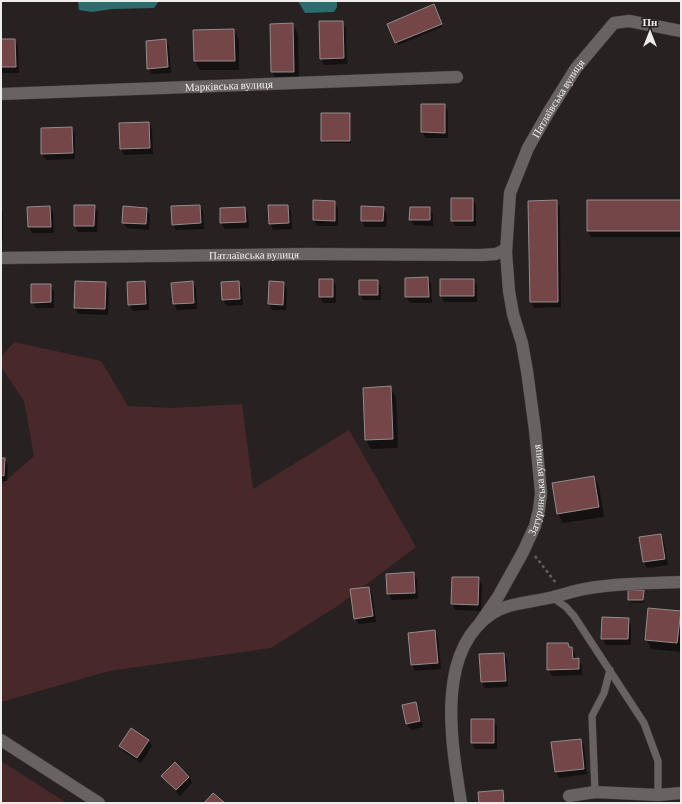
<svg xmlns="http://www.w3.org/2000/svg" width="682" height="804" viewBox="0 0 682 804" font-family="'Crimson Pro',serif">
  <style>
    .green { fill: #49282a }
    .water { fill: #2b6c6d }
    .shadow { fill: #0007 }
    .building { fill: #754648; stroke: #948b8c }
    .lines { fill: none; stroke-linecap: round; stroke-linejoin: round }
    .service-casing { stroke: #413c3c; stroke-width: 8 }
    .minor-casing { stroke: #413c3c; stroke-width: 13 }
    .tertiary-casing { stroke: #413c3c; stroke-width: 13 }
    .path { stroke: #676060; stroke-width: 2.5; stroke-dasharray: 3 3; stroke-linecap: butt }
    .service { stroke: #696262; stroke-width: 7 }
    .minor { stroke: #696262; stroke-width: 12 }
    .tertiary { stroke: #696262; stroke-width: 12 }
    .labels { text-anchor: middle; stroke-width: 4; stroke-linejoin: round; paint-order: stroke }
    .street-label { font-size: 11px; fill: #f0ecec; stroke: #282121 }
  </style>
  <rect width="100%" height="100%" fill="#282121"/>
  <!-- green -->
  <path class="green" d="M14 342 101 361 128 406 172 408 242 404 253 489 349 430 416 547 339 605 271 648 109 671 1 702V485L34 456 24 401 1 367V357Z
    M1 761 67 803H1Z"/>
  <!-- water -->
  <path class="water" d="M78 1H159L154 8 112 9 92 12 79 10Z
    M298 1H337V7L334 12 305 13Z"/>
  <!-- shadow -->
  <path class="shadow" d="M435 8 442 27 398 45 388 24Z
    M342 22 346 28 347 64 324 65 321 59Z
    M293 24 298 34 299 81H277L272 72 271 25Z
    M234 30 239 40V70H200L195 61 194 31Z
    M1 40H15L18 46 19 73H1Z
    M166 40 169 46 171 73 152 74 148 68Z
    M445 105 448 112V138H426L422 132Z
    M349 114 351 117V143H323L322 140Z
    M149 123 152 129 153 154 124 155 121 149 120 124Z
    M71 128 75 134V159L46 160 42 154Z
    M472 199 476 205V226H455L452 220Z
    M556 201 560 207 561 307 534 308 531 302Z
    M681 201V237H591L588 231Z
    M334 202 338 208V226H317L314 220Z
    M94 206 98 212 97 232H78L75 226Z
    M200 206 203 212 204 229 176 230 173 224Z
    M288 206 291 212 292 229 273 230 270 223Z
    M50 207 53 213 54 233H32L29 227Z
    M1 208 3 211V241H1Z
    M245 208 248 214 249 228 225 229 221 223Z
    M383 208 387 214 386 227H365L362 221Z
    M429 208 433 214V226L414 225 410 219Z
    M146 209 150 215 149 230 127 228 123 222Z
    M428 278 431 284 432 303H410L406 297V279Z
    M333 280 336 286V303H323L320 296Z
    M473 280 477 286V302H444L441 296Z
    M377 281 381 287V300H363L360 294Z
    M145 282 148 288 149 310 133 311 129 305 128 283Z
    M192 282 196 288 197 309 177 310 174 304 172 283Z
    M238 282 242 288 243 305 227 306 223 300Z
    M105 283 109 289 108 315 78 314 75 308Z
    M284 283 287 289 286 310H272L269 304Z
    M50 285 54 291V308H36L32 302Z
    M390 387 396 397 398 448 371 449 366 440Z
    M1 459H4L8 465 7 481H1Z
    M594 477 599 486 604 517 563 523 558 514Z
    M661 535 664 541 668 565 647 568 644 562Z
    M413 573 417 579 418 599 392 600 388 594 387 575Z
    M479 578 482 585 481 611 455 610 452 604Z
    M368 588 372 594 376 622 359 624 355 618Z
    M643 591 644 603 630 602 629 599Z
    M680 612 681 652 651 649 646 639Z
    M628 619 631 625V645H606L602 638Z
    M435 631 438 637 441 669 416 671 412 665 409 634Z
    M568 644 575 654V660L578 659 582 666V675L552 676 548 670Z
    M504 654 507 660 508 687 485 688 482 682Z
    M415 703 419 709 423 727 411 730 407 724 403 706Z
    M493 720 497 726V749H475L472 743Z
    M148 740 152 746 141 763 124 752 120 746Z
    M580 740 584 746 587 774 559 778 556 772Z
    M163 776 189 777 192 783 180 796Z
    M502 791 506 803H480Z"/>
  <!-- building -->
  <path class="building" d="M434 4 442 24 395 43 387 24Z
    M319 21H343L344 58 320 59Z
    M293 23 294 72H271L270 24Z
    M234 29 235 61H194L193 30Z
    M1 39H15L16 67H1Z
    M166 39 168 67 147 69 146 41Z
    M421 104H445V133L421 132Z
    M321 113H350V141H321Z
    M149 122 150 148 120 149 119 123Z
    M72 127 73 153 41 154V128Z
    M451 198H473V221H451Z
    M313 200 335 201V221L313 220Z
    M557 200 558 302H530L528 201Z
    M587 200H681V231H587Z
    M74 205H95L94 226H74Z
    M200 205 201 223 172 225 171 206Z
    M268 205H288L289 223 269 224Z
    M50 206 51 227H28L27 207Z
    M123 206 147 208 146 224 122 223Z
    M361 206 384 207 383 221H361Z
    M245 207 246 222 220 223V208Z
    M410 207H430V220H409Z
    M428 277 429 297H405V278Z
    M319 279H333V297H319Z
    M440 279H474V296H440Z
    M359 280H378V295H359Z
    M75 281 106 282 105 309 74 308Z
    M145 281 146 304 128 305 127 282Z
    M193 281 194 303 173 304 171 283Z
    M239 281 240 299 222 300 221 282Z
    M269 281 284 282 283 305 268 304Z
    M31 284H51V302L31 303Z
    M391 386 393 439 365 440 363 388Z
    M1 458H5L4 476 1 475Z
    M594 476 599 507 557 514 552 483Z
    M661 534 665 559 643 562 639 537Z
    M414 572 415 593 387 594 386 574Z
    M452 577H479L478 605 451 604Z
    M369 587 373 616 354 619 350 589Z
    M628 590H644L643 600H628Z
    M648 608 681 611 677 643 645 640Z
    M602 617 629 618 628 639H601Z
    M435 630 438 663 411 665 408 633Z
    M547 643H568L569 647H572L573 659 579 658V669L547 670Z
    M504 653 506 681 481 682 479 654Z
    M416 702 420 721 406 724 402 705Z
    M471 719H494V743H471Z
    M131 728 149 740 137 758 119 746Z
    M581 739 584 769 555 772 551 742Z
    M175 762 189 777 176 790 161 776Z
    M503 790 504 803H479L478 792Z
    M213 793 225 803H204Z"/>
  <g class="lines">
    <defs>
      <path id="service" d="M552 597 566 607 574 616 644 723 658 761V795
        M595 792 592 716 604 693 610 670"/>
      <g id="minor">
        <path id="s1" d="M1 94 457 77"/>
        <path id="s2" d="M1 258 306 254 482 255 496 254 506 249"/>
        <path id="s3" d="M480 623 498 597 523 552 535 526 539 510 541 493 535 430 527 371 522 343 513 314 509 291 506 252 510 193 528 148 548 113 576 68 614 23 629 21 681 31"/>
        <path d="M569 796 595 792 658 795 681 793"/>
        <path d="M461 803C452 745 434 651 493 613 509 603 531 602 549 598 562 595 576 590 590 588 620 583 651 583 681 582"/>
      </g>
      <path id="tertiary" d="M1 740 99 803"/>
    </defs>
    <!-- service casing -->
    <use href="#service" class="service-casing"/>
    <!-- minor casing -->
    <use href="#minor" class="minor-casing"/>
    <!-- tertiary casing -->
    <use href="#tertiary" class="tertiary-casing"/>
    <!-- path -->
    <path class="path" d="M535 556 556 583"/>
    <!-- service -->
    <use href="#service" class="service"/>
    <!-- minor -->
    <use href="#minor" class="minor"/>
    <!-- tertiary -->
    <use href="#tertiary" class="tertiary"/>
  </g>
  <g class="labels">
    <!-- street labels -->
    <g class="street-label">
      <text dy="4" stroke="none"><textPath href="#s1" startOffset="228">Марківська вулиця</textPath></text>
      <text dy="4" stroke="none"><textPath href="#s3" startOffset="555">Патлаївська вулиця</textPath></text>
      <text dy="4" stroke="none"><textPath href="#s2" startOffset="253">Патлаївська вулиця</textPath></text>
      <text dy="4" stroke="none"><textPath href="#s3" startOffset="148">Затуринська вулиця</textPath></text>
    </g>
  </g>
  <!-- border -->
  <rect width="682" height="804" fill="none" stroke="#f0ecec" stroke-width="4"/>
  <!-- north arrow -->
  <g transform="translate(650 32)" stroke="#282121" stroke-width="3" paint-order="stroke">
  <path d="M0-3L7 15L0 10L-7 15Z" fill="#f0ecec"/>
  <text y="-6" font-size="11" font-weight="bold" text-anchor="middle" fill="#f0ecec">Пн</text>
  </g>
</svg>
